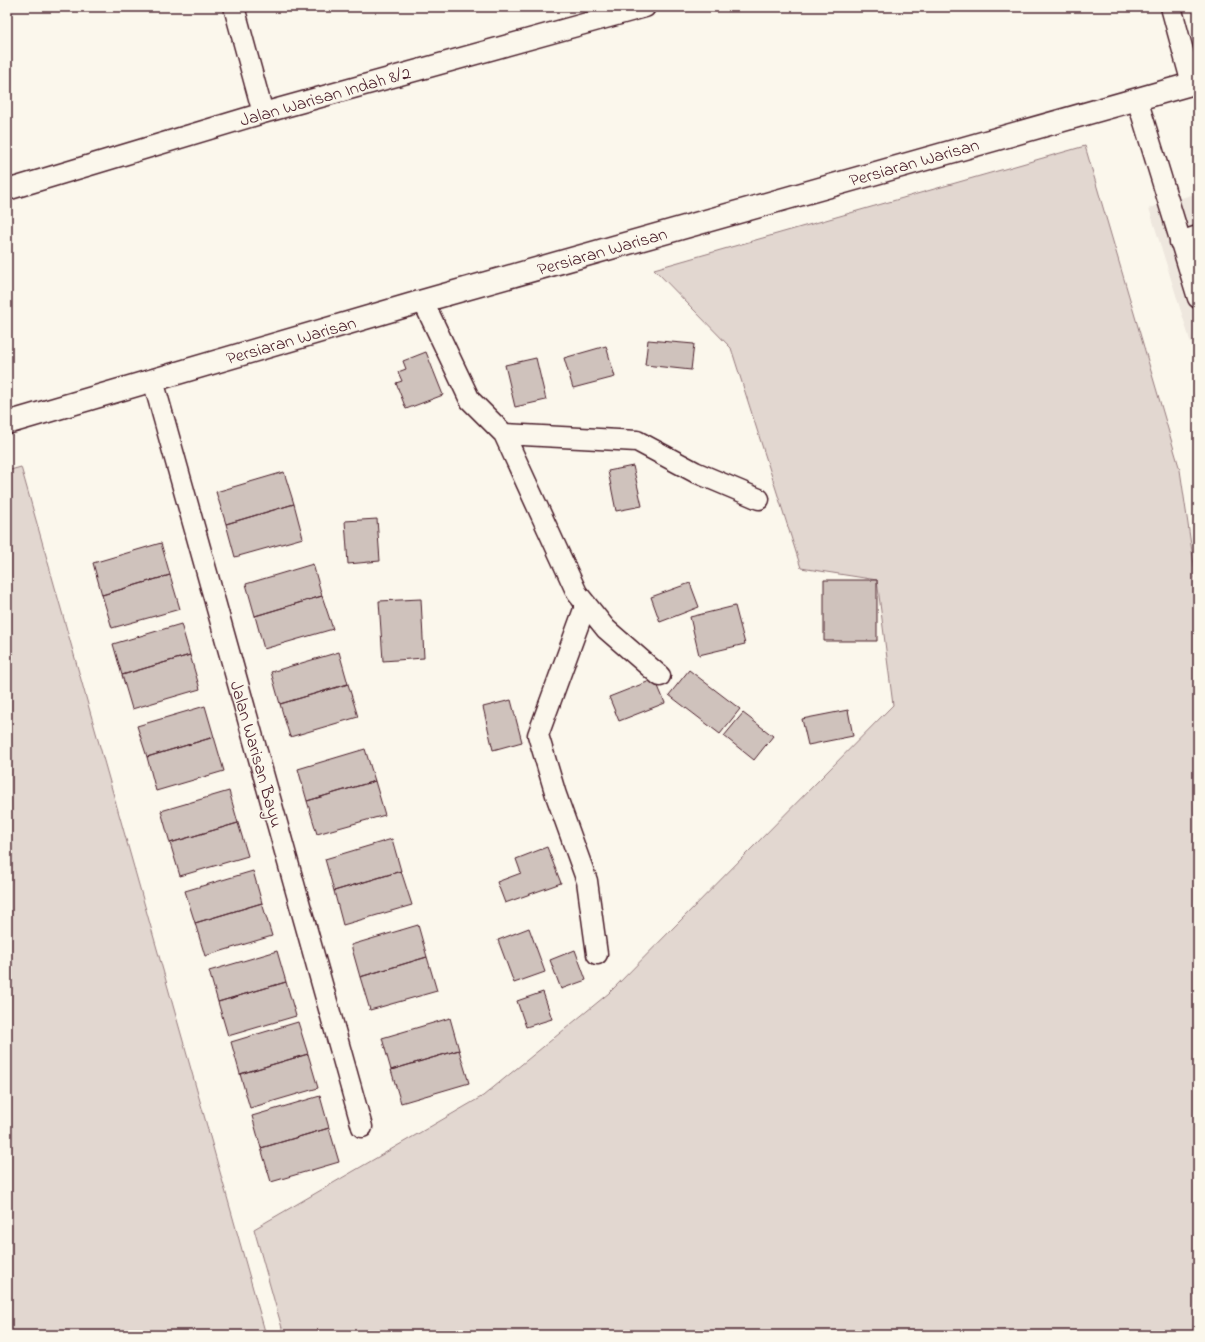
<svg xmlns="http://www.w3.org/2000/svg" width="1205" height="1342" viewBox="0 0 1205 1342" font-family="'Indie Flower',sans-serif">
  <style>
    .built { fill: #eee7de }
    .green { fill: #e2d7d0; stroke: #967b7e }
    .building { fill: #cfc2bc; stroke: #4a1f2b }
    .lines { fill: none; stroke-linecap: round; stroke-linejoin: round }
    .street-casing { stroke: #4a1f2b; stroke-width: 23 }
    .secondary-casing { stroke: #4a1f2b; stroke-width: 25 }
    .street { stroke: #fbf7ec; stroke-width: 20 }
    .secondary { stroke: #fbf7ec; stroke-width: 22 }
    .labels { text-anchor: middle; stroke-width: 3; stroke-linejoin: round; paint-order: stroke }
    .street-label { font-size: 18px; fill: #4a1f2b; stroke: #fbf7ec }
  </style>
  <rect width="100%" height="100%" fill="#fbf7ec"/>
  <filter id="ink" filterUnits="userSpaceOnUse"><feTurbulence type="fractalNoise" baseFrequency=".025" numOctaves="2"/><feDisplacementMap in="SourceGraphic" scale="8" xChannelSelector="R" yChannelSelector="G"/><feConvolveMatrix kernelMatrix="1 2 1 2 8 2 1 2 1" color-interpolation-filters="sRGB"/></filter>
  <g filter="url(#ink)">
    <!-- built -->
    <path class="built" d="M1198 193V366L1149 208Z"/>
    <!-- green -->
    <path class="green" d="M1085 146 1180 470 1198 592V1335H284L254 1229 483 1096 609 993 893 705 877 580 801 568 731 348 654 269Z
      M21 467 266 1335H7V471Z"/>
    <!-- building -->
    <path class="building" d="M648 340 694 344 691 370 645 365Z
      M606 346 615 377 573 388 564 358Z
      M426 352 443 395 406 409 396 383 402 381 398 372 406 369 403 361Z
      M536 358 546 400 515 407 505 365Z
      M633 466 642 506 616 511 608 471Z
      M284 472 294 504 226 524 216 492Z
      M294 504 303 538 235 557 226 524Z
      M377 519 380 561 348 564 345 521Z
      M161 543 170 575 102 595 93 563Z
      M313 564 322 596 255 616 246 584Z
      M170 575 180 609 112 628 102 595Z
      M824 580H877V641H824Z
      M690 583 699 607 660 622 651 597Z
      M322 596 333 629 264 649 255 616Z
      M421 599 424 658 383 661 379 601Z
      M735 606 745 644 699 655 690 617Z
      M181 624 190 655 122 675 113 644Z
      M339 652 348 684 280 704 271 672Z
      M190 655 200 689 132 709 122 675Z
      M689 670 740 709 720 734 669 695Z
      M655 679 665 703 619 721 609 697Z
      M348 684 358 717 290 737 280 704Z
      M511 700 522 742 493 750 483 707Z
      M205 706 214 737 147 757 137 726Z
      M848 710 853 736 808 745 802 719Z
      M743 713 773 736 754 760 724 736Z
      M214 737 224 771 156 791 147 757Z
      M365 749 375 781 307 801 298 769Z
      M375 781 385 815 317 834 307 801Z
      M229 791 238 823 170 843 161 811Z
      M238 823 248 856 180 876 170 843Z
      M392 839 401 871 334 891 325 859Z
      M547 847 561 883 505 903 497 882 521 873 516 859Z
      M253 871 262 903 195 923 185 891Z
      M401 871 412 905 343 925 334 891Z
      M262 903 272 936 205 956 195 923Z
      M418 925 427 957 360 977 351 945Z
      M529 928 545 972 514 983 498 940Z
      M575 950 586 980 561 989 550 960Z
      M277 951 286 982 218 1002 209 971Z
      M427 957 437 991 370 1010 360 977Z
      M286 982 296 1016 228 1036 218 1002Z
      M543 992 552 1019 526 1027 517 1001Z
      M450 1018 459 1050 391 1070 382 1038Z
      M298 1022 308 1054 240 1074 231 1042Z
      M459 1050 469 1083 401 1103 391 1070Z
      M308 1054 318 1088 250 1108 240 1074Z
      M320 1096 329 1128 261 1148 252 1116Z
      M329 1128 339 1162 271 1182 261 1148Z"/>
    <g class="lines">
      <defs>
        <path id="street" d="M234 7 263 113
          M1171 7 1192 84
          M1137 99 1198 298
          M7 190 263 113 645 7
          M1180 242 1198 236
          M423 301 470 400 504 434 637 441 695 472 759 499
          M153 380 362 1127
          M504 434 577 593 606 629 660 676
          M586 604 538 735 556 795 587 881 597 954"/>
        <path id="secondary" d="M7 423 423 301 1198 82"/>
      </defs>
      <!-- street casing -->
      <use href="#street" class="street-casing"/>
      <!-- secondary casing -->
      <use href="#secondary" class="secondary-casing"/>
      <!-- street -->
      <use href="#street" class="street"/>
      <!-- secondary -->
      <use href="#secondary" class="secondary"/>
    </g>
  </g>
  <g class="labels">
    <!-- street labels -->
    <g class="street-label">
      <text transform="translate(325 96) rotate(-16)" y="6">Jalan Warisan Indah 8/2</text>
      <text transform="translate(914 162) rotate(-16)" y="6">Persiaran Warisan</text>
      <text transform="translate(602 251) rotate(-16)" y="6">Persiaran Warisan</text>
      <text transform="translate(291 340) rotate(-16)" y="6">Persiaran Warisan</text>
      <text transform="translate(257 754) rotate(74)" y="6">Jalan Warisan Bayu</text>
    </g>
  </g>
  <!-- margin -->
  <rect width="1205" height="1342" fill="none" stroke="#fbf7ec" stroke-width="24"/>
  <rect x="12" y="12" width="1181" height="1318" fill="none" stroke="#4a1f2b" stroke-width="1.5" filter="url(#ink)"/>
</svg>
